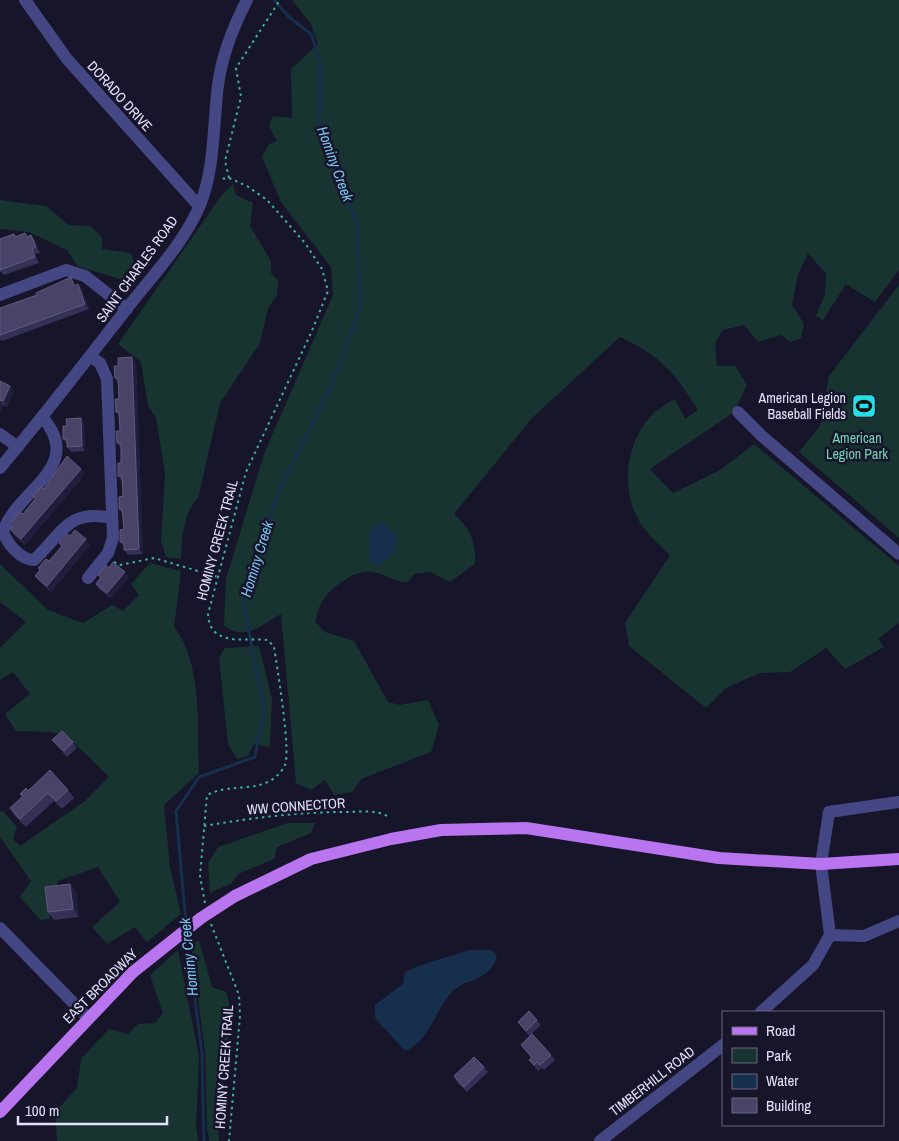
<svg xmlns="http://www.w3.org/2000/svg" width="899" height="1141" viewBox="0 0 899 1141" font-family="'Archivo Narrow',sans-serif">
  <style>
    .green { fill: #183431 }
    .water { fill: #162f4d }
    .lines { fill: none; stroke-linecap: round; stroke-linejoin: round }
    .stream { stroke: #162f4d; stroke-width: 3 }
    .path { stroke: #40b1a2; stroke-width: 2; stroke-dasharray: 2.5 4; stroke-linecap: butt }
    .minor { stroke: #454784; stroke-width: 12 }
    .major { stroke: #b975ef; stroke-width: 12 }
    .major-bridge { stroke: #b975ef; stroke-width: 12 }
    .wall { fill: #353056 }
    .shaded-wall { fill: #211d3d }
    .building { fill: #484367; stroke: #605c7f }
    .labels { text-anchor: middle; stroke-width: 5; stroke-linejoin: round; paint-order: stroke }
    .street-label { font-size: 14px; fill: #e2e1fc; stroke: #17152a }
    .poi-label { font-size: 14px; fill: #e2e1fc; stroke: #17152a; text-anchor: end }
    .park-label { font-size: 14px; fill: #74d5b6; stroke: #17152a }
    .water-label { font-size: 15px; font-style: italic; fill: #7bc2f0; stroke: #17152a }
  </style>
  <rect width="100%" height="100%" fill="#17152a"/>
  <!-- green -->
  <path class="green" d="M292 0H899V270L875 302 846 284 823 320 816 316 825 294 826 274 808 253 798 274 792 305 804 324 801 338 790 342 781 335 758 342 744 325 723 330 715 343 717 366H735L747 385 734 412 650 469 673 493 720 470 754 444 899 566V623L878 639 884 647 845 669 826 648 790 672 760 673 726 688 706 708 629 646 625 623 670 555C659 544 643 531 637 517 620 484 627 437 656 411 661 407 668 403 675 399L685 419 698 410C675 373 661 356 620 337L532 418 454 514C469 527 477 543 475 564L450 582 430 572 414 574 408 582C391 582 387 574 372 572 354 569 330 588 321 603 318 609 317 616 315 622L325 632 354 641 388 702 400 705 428 700 439 725 431 752 361 779 352 792 334 795 325 780 311 790 296 783 281 614C262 624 246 642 224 626L226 579 264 454 333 295 331 267 281 202 262 157 269 144 277 141 269 126 273 116 292 118 291 69 318 44 311 24Z
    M233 184 236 195 253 203 250 226 271 261V274L278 280 277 295 268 308 260 343 220 403 198 498C183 512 182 540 181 559L166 557 161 541 165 473 156 418 148 406 141 362 118 344 221 196Z
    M0 200 46 206 69 225 91 226 102 237V249L131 253 134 263 126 281 77 266 67 250 29 232 0 229Z
    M899 285V538L799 452 820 426 829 376Z
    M150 563 181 571 174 627C203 663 197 729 199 773L164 805 170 867 181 914 147 942 135 927 107 944 92 927 120 902 98 867 58 881 49 919 40 920 20 897 31 881 0 837V811L4 812 17 827 13 839 20 846 85 801 109 777 66 735 50 732 16 731 5 714 30 694 13 672 0 680V648L26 622 0 602V564L48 610 83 623 112 605 123 611 139 595 131 584Z
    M259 646 272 699 270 747 254 744 248 756 237 759 228 744 219 658 225 648Z
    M288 823H315L311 833 277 847 274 859 238 874 232 883 210 893 208 863 218 847Z
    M199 940 212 987 226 992 232 1013 217 1116 219 1141H209L207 1129 205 1052 191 945Z
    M178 950 199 1056 196 1127 198 1141H57L55 1112 77 1088 81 1059 109 1029 128 1034 138 1024 155 1023 163 1013 150 975Z"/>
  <!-- water -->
  <path class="water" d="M381 521 397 536 396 550 381 565 369 562 370 532Z
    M469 950H492L497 957C488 984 464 977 450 994 434 1013 429 1042 405 1051L375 1018V1005L403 984 405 972C424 962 448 958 469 950Z"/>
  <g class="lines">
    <!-- stream -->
    <path class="stream" d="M186 924 176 811 199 777 255 757 264 709 243 601 278 493 330 389 360 309 358 225 320 127V64L312 35 289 17 274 0
      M186 933 202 1053 204 1141"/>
    <!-- path -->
    <path class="path" d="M229 178 225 161 241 97 236 68 280 0
      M114 562 120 565 154 558 218 577
      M204 826C251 818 297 812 344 812 359 812 376 809 389 817
      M205 903 200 876 207 795C227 785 244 790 263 784 272 781 281 774 285 765 291 751 277 666 274 647L268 640C245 637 210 648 208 614L246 472 311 333 328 291 322 269 305 243 267 200 247 186 229 178 220 179
      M211 924 239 995 240 1016 229 1141"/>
    <!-- minor -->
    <path class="minor" d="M25 0 67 59 199 206
      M0 295 66 270 85 276 127 309
      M738 412 762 436 899 554
      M42 417C87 467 15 491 3 532 8 544 19 559 34 560 62 534 68 508 112 518
      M0 434 18 447
      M0 468C44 416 86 361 128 307 153 275 184 243 200 205 215 168 213 125 218 85 222 55 233 27 247 0
      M88 578 108 553 113 538 107 379 100 363 91 357
      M0 928 88 1018
      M830 935 821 864 829 812 899 802
      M830 935 864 936 899 921
      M761 1012 813 965 830 935
      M600 1141 723 1045"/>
    <!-- major -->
    <path class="major" d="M235 896 311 859 391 839 441 830 526 828 719 858 821 864 899 859
      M0 1112 133 972"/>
    <!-- major-bridge -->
    <path class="major-bridge" d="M133 972 201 918 235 896"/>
  </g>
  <!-- wall -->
  <path class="wall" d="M14 234 16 236 28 237 31 235 35 241 40 253 35 254 39 263 4 275 1 272H0V239Z
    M71 277 75 285 82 289 89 309 2 341 0 339V308L37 295Z
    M136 363 143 554 128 555 124 550V547L120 542 124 529 123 514 119 509 123 496 122 481 118 476 121 463V448L117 443 120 431 119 416 116 412 119 399 118 383 115 378Z
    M0 381 10 386 14 391 7 407 3 405 0 413Z
    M84 423 85 451 71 452 67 447V444L63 439 67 426Z
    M85 474 25 545 14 535 10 529 14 524 12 521 23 514 35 499 33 496 44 489Z
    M70 536 90 545 51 592 39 581 35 576 40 571 38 568 49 561 62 546 59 543Z
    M109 568 129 577 111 598 99 589 96 584 100 578 98 575Z
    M52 740 73 742 77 748 67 757 56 745Z
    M68 790 74 798 62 809 54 801 26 827 15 816 10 808 22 797 20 794 28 791Z
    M76 892 79 917 54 920 48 912Z
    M537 1020 541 1025 529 1036 518 1022Z
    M521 1045 551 1055 555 1060 544 1070 541 1068 538 1071 529 1060 531 1058Z
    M484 1067 488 1072 467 1092 457 1082 454 1076Z"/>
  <!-- shaded-wall -->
  <path class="shaded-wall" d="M31 235 35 241 40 253 36 247Z
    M32 249 35 254 39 263 35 257Z
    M78 284 82 289 89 309 85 304Z
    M132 357 136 363 143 554 139 549Z
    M10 386 14 391 7 407 3 401Z
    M0 400 3 405 0 413Z
    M81 418 84 423 85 451 82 446Z
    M81 469 85 474 25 545 21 539Z
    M86 539 90 545 51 592 47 586Z
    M125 572 129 577 111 598 107 593Z
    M70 884 76 892 79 917 73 909Z"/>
  <!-- building -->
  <path class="building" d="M25 233 27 237 31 235 36 247 32 249 35 257 0 270V239L14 234 15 237Z
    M71 277 74 286 78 284 85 304 0 335V308L37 295 36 293Z
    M132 357 139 549 124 550V542H120V530L124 529 122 509H119V497L123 496 122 476H118V463H121V443H117L116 431H120L119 412H116L115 399H119L118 378H115L114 366H118V358Z
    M0 381 10 386 3 401 0 400Z
    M81 418 82 446 67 447V439H63V426H67L66 419Z
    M67 456 81 469 21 539 10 529 15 523 12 521 20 512 23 514 36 498 33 496 41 487 44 489Z
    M75 530 86 539 47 586 35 576 40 570 38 568 46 559 49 561 62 546 59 543 67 534 70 536Z
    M113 562 125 572 107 593 96 584 101 577 98 575 106 565 109 568Z
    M62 731 73 742 64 751 52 740Z
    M50 770 68 790 56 801 48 793 20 819 10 808 23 796 20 794 26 788 28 791Z
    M70 884 73 909 48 912 45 887Z
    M529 1011 537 1020 526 1031 518 1022Z
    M532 1034 551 1055 540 1065 537 1062 534 1065 529 1060 532 1057 521 1045Z
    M474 1057 484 1067 464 1087 454 1076Z"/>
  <!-- icons -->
  <defs>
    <symbol id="stadium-square" viewBox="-11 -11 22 22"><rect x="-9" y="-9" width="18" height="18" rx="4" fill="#23e0e6" stroke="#17152a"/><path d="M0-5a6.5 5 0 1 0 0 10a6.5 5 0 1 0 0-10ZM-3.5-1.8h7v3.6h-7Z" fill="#111"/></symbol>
  </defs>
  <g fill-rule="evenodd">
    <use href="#stadium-square" x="850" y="392" width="28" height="28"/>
  </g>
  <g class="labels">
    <!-- street labels -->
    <g class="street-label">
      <text transform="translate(120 96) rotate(48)" y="5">DORADO DRIVE</text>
      <text transform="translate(137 269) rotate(-54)" y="5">SAINT CHARLES ROAD</text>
      <text transform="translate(217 540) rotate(-75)" y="5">HOMINY CREEK TRAIL</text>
      <text transform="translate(296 806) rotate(-4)" y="5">WW CONNECTOR</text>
      <text transform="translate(100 986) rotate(-45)" y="5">EAST BROADWAY</text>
      <text transform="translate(224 1067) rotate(-86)" y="5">HOMINY CREEK TRAIL</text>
      <text transform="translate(652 1081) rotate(-38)" y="5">TIMBERHILL ROAD</text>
    </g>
    <!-- poi labels -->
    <g class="poi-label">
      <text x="846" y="403">American Legion<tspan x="846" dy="16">Baseball Fields</tspan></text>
    </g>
    <!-- park labels -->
    <g class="park-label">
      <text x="857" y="443">American<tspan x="857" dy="16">Legion Park</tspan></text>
    </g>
    <!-- water labels -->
    <g class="water-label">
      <text transform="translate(335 164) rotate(70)" y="5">Hominy Creek</text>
      <text transform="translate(257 559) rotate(-73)" y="5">Hominy Creek</text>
      <text transform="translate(189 957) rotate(-96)" y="5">Hominy Creek</text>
    </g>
  </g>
  <!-- legend -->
  <rect x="722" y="1011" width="162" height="115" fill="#17152a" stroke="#68677e"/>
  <rect x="732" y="1027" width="25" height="8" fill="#b975ef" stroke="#68677e"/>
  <text x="766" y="1036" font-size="15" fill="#e2e1fc">Road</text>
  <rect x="732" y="1048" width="25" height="15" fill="#183431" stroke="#68677e"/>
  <text x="766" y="1061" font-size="15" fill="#e2e1fc">Park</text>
  <rect x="732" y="1074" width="25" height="15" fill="#162f4d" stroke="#68677e"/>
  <text x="766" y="1086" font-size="15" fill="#e2e1fc">Water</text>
  <rect x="732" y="1098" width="25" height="15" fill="#484367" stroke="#68677e"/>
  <text x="766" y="1111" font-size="15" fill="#e2e1fc">Building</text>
  <!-- scale -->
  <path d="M18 1116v8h149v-8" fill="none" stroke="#e2e1fc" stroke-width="2.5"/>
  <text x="25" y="1116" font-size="15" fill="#e2e1fc" stroke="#17152a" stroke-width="4" paint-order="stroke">100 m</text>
</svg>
